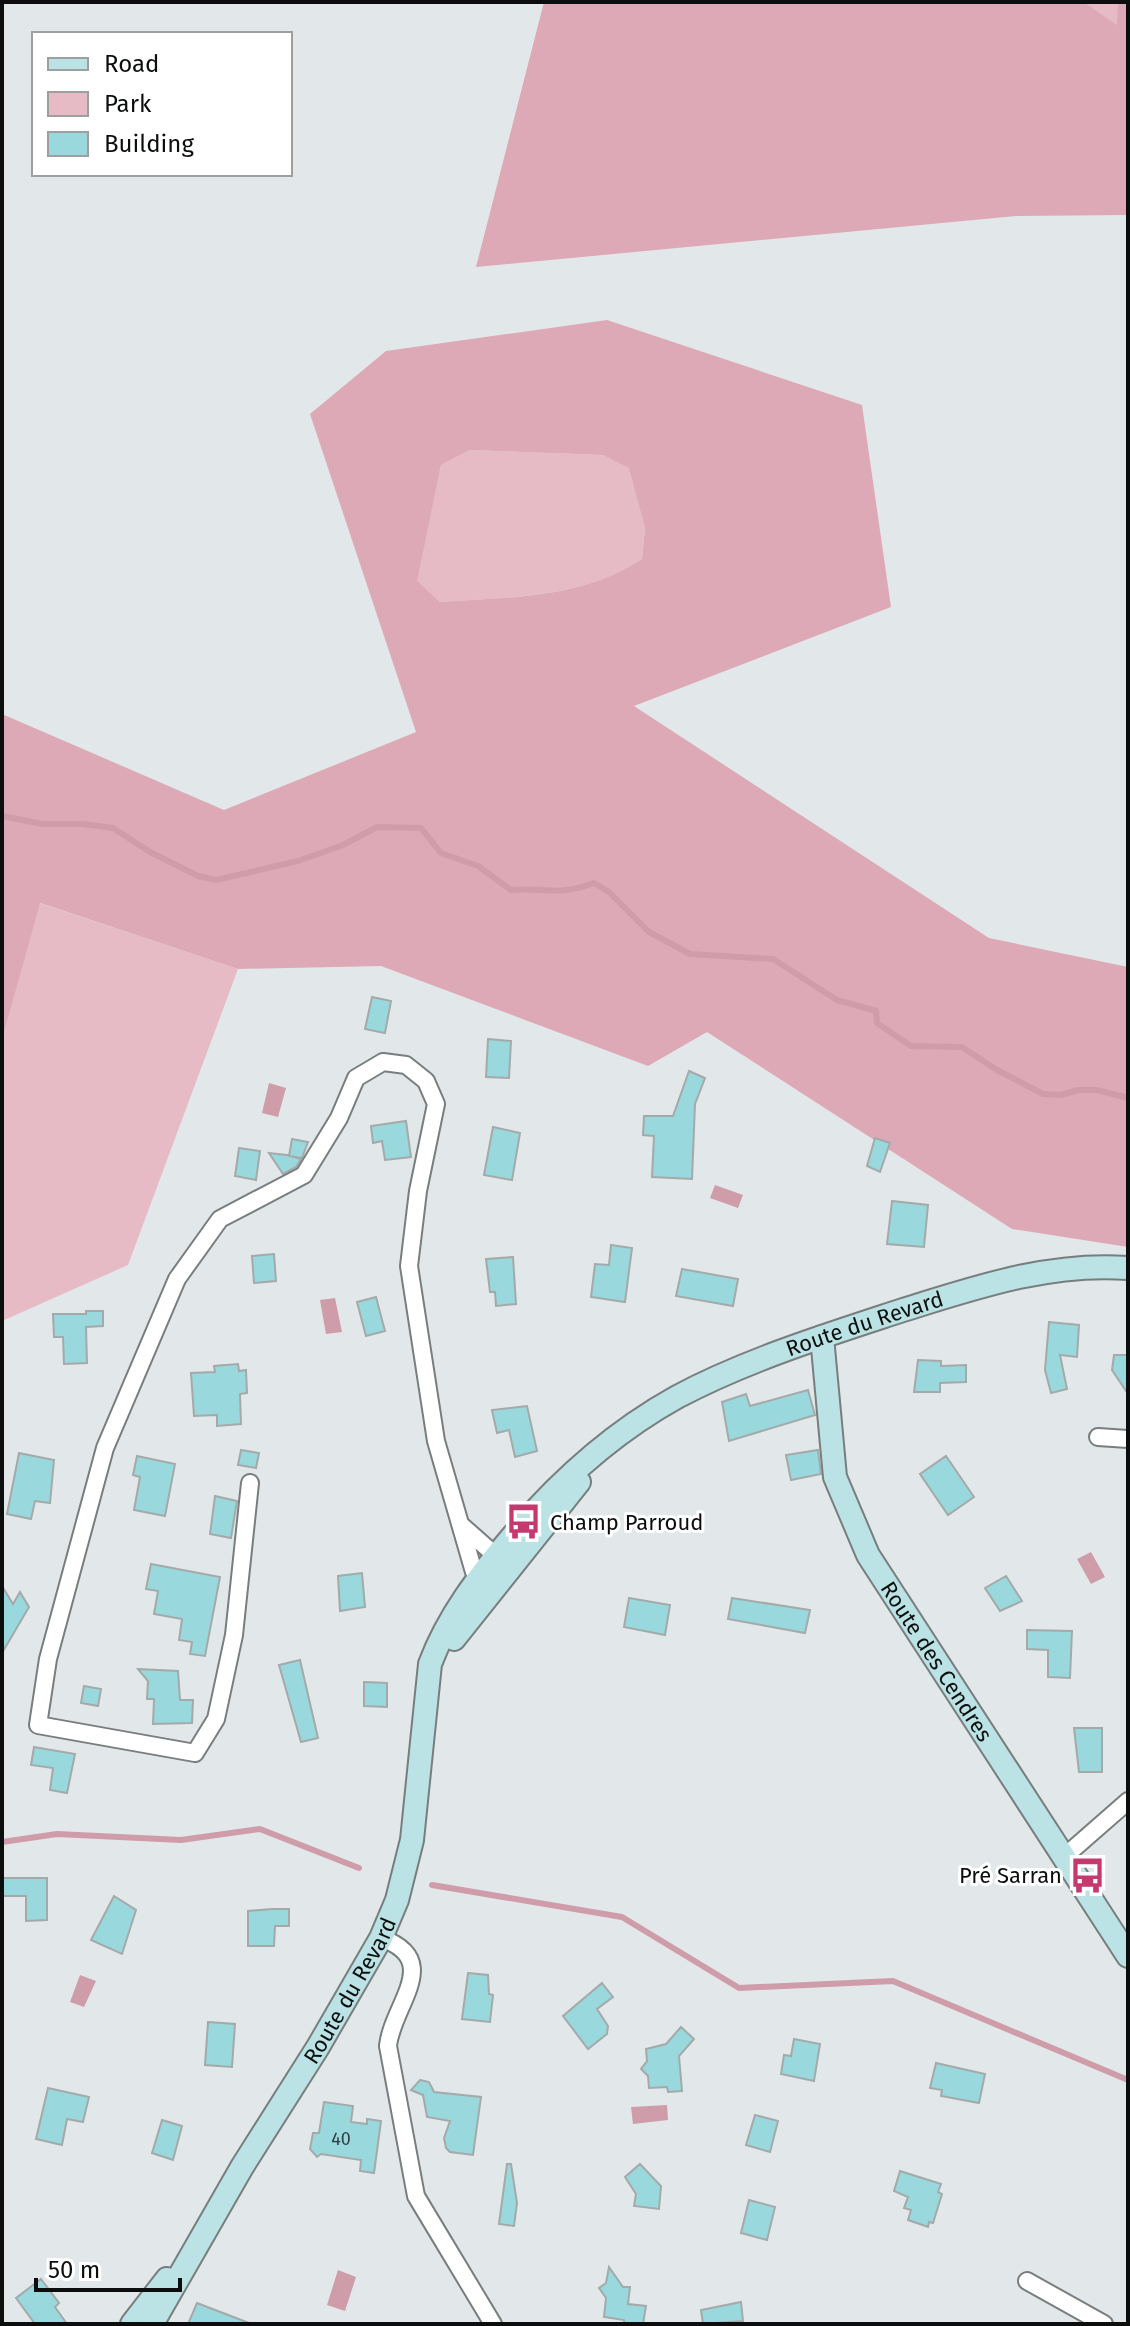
<svg xmlns="http://www.w3.org/2000/svg" width="1130" height="2326" viewBox="0 0 1130 2326" font-family="'Fira Sans',sans-serif">
  <style>
    .green { fill: #e6bbc5 }
    .forest { fill: #dda9b6; fill-rule: evenodd }
    .water { fill: #cf9ca9 }
    .lines { fill: none; stroke-linecap: round; stroke-linejoin: round }
    .stream { stroke: #cf9ca9; stroke-width: 6 }
    .building { fill: #99d8dc; stroke: #a4aaaa; stroke-width: 2 }
    .street-casing { stroke: #787e7e; stroke-width: 20 }
    .secondary-casing { stroke: #787e7e; stroke-width: 26 }
    .street { stroke: #fff; stroke-width: 16 }
    .secondary { stroke: #bbe2e4; stroke-width: 22 }
    .labels { text-anchor: middle; stroke-width: 6; stroke-linejoin: round; paint-order: stroke }
    .number-label { font-size: 18px; fill: #2f4042 }
    .street-label { font-size: 22px; fill: #0c0e0e; stroke: #fff }
    .poi-label { font-size: 22px; fill: #0c0e0e; stroke: #fff; text-anchor: start }
  </style>
  <rect width="100%" height="100%" fill="#e2e8e9"/>
  <!-- green -->
  <path class="green" d="M1084 2H1118V26Z
    M470 450 603 455 630 468 645 528 642 559C581 599 510 597 440 602L416 581 441 465Z
    M39 903 238 969 128 1265 2 1321V1040Z"/>
  <!-- forest -->
  <path class="forest" d="M544 2H1084L1117 25 1118 2H1128V215L1016 216 476 267Z
    M607 320 862 405 891 607 634 706 989 938 1128 967V1247L1012 1229 707 1032 648 1066 381 966 238 969 40 903 2 1040V714L224 810 416 732 310 414 386 351ZM470 450 603 455 629 468 645 528 642 559C581 599 510 597 440 602L417 581 441 465Z"/>
  <!-- water -->
  <path class="water" d="M269 1083 286 1088 278 1117 262 1113Z
    M715 1185 743 1195 738 1208 710 1198Z
    M335 1298 342 1332 326 1334 320 1300Z
    M1091 1552 1105 1577 1091 1584 1077 1559Z
    M80 1975 96 1981 84 2007 70 2002Z
    M667 2105 668 2120 633 2124 631 2107Z
    M338 2270 356 2277 345 2311 327 2305Z"/>
  <g class="lines">
    <!-- stream -->
    <path class="stream" d="M2 816 42 824H83L113 828 150 852 198 876 216 880 298 861 343 845 377 827 421 828 441 853 478 866 511 890C546 887 556 897 594 883L609 892 649 932 690 954 773 959 837 1000 876 1011 877 1023 911 1046 962 1047 997 1070 1043 1094 1061 1095 1078 1090H1097L1128 1098
      M2 1842 57 1834 181 1840 260 1829 359 1868
      M432 1885 622 1917 739 1988 893 1981 1128 2080"/>
  </g>
  <!-- building -->
  <path class="building" d="M372 997 391 1001 385 1033 365 1029Z
    M488 1039 511 1041 509 1078 486 1077Z
    M689 1071 705 1078 695 1104 692 1179 652 1177 654 1136 643 1135 644 1116H673Z
    M406 1121 411 1157 385 1160 382 1141 373 1143 371 1126Z
    M493 1127 520 1133 512 1180 484 1175Z
    M875 1138 890 1143 880 1172 867 1166Z
    M292 1139 308 1142 302 1158 289 1156Z
    M239 1148 260 1151 256 1180 235 1176Z
    M269 1153 287 1155 301 1159 296 1167 283 1174Z
    M892 1201 928 1205 924 1247 887 1244Z
    M611 1245 632 1248 625 1302 591 1297 595 1264 609 1265Z
    M274 1254 276 1281 254 1283 252 1256Z
    M513 1257 516 1304 496 1306 495 1292H490L486 1259Z
    M682 1269 738 1279 733 1306 676 1296Z
    M376 1297 385 1331 366 1336 357 1302Z
    M86 1311H103V1326L86 1327 87 1363 64 1364 63 1337H54L53 1314H86Z
    M1049 1322 1079 1325 1077 1357 1060 1355 1067 1389 1051 1393 1045 1370Z
    M1114 1355H1128V1394L1112 1370Z
    M918 1360 941 1361V1366L966 1365V1382L940 1383V1392H914Z
    M238 1364 239 1371 246 1370 247 1393 240 1394 241 1424 217 1426V1415L194 1416 191 1373 215 1372 214 1366Z
    M808 1390 815 1415 729 1441 722 1402 746 1394 750 1406Z
    M527 1406 537 1451 515 1457 509 1430 497 1433 492 1410Z
    M241 1450 259 1453 256 1468 238 1465Z
    M818 1450 821 1474 791 1480 786 1455Z
    M19 1453 54 1460 50 1503 35 1501 31 1519 7 1514Z
    M137 1456 175 1464 165 1516 134 1510 140 1477 133 1475Z
    M946 1456 974 1497 948 1515 920 1474Z
    M215 1496 237 1501 231 1538 210 1534Z
    M151 1564 220 1577 205 1656 190 1654 192 1642 179 1640 182 1619 154 1614 158 1591 146 1589Z
    M362 1573 365 1607 340 1611 338 1576Z
    M1006 1576 1022 1601 1000 1611 985 1588Z
    M2 1586 13 1604 20 1592 29 1607 2 1653Z
    M629 1598 670 1605 665 1635 624 1627Z
    M732 1598 810 1610 805 1633 728 1619Z
    M1027 1630 1072 1631 1070 1678 1048 1677V1650L1027 1649Z
    M300 1660 318 1738 301 1742 279 1665Z
    M138 1669 178 1671 180 1700H193L192 1723 153 1724 154 1699H147L148 1681Z
    M364 1682 387 1683V1707L364 1706Z
    M84 1686 101 1689 98 1706 81 1703Z
    M1074 1728H1102V1772H1079Z
    M34 1747 75 1754 67 1793 50 1790 53 1768 31 1765Z
    M2 1878H47V1920L26 1921V1896H2Z
    M114 1896 136 1910 122 1954 91 1940Z
    M272 1909H289V1926H275L274 1946H248V1911Z
    M468 1973 488 1975 489 1994 493 1995 490 2022 462 2019Z
    M602 1983 613 1997 597 2009 608 2026 607 2034 588 2049 563 2016Z
    M208 2022 235 2024 232 2067 205 2065Z
    M681 2027 694 2039 679 2056 682 2091 668 2092 667 2087 649 2088 648 2076 641 2069 647 2061 646 2049 666 2044Z
    M794 2039 820 2044 814 2081 781 2074 784 2055 791 2056Z
    M936 2063 985 2074 979 2103 941 2096 942 2090 930 2088Z
    M420 2080 429 2082 434 2092 481 2097 473 2155 450 2152 446 2148 444 2138 450 2121 427 2117 423 2095 411 2090Z
    M48 2088 89 2097 83 2122 67 2119 62 2145 36 2139Z
    M324 2102 353 2106 351 2122 367 2124V2119L381 2121 374 2173 360 2171 361 2160 321 2154 317 2157 310 2149 313 2133H319Z
    M755 2115 778 2121 770 2152 746 2145Z
    M162 2120 182 2126 173 2160 152 2153Z
    M507 2164H511L517 2203 514 2226 499 2224Z
    M640 2164 661 2186 659 2209 634 2206 636 2194 625 2177Z
    M900 2171 941 2184 938 2192 942 2194 933 2223 929 2222 928 2227 908 2220 911 2210 904 2208 908 2197 894 2191Z
    M749 2200 775 2207 767 2240 741 2233Z
    M609 2267 623 2287H630L628 2304 646 2306 643 2324H624V2320L604 2317 606 2298 599 2288 606 2283Z
    M41 2279 59 2303 55 2307 67 2324H35L16 2298Z
    M741 2302 743 2321 703 2324 701 2310Z
    M197 2303 249 2323 248 2324H188Z"/>
  <g class="lines">
    <defs>
      <path id="street" d="M1098 1437 1128 1439
        M250 1483 234 1635 216 1719 195 1753 38 1725 48 1659 105 1448 177 1279 220 1219 304 1175 339 1118 356 1078 383 1062 406 1065 426 1081 436 1104 418 1191 409 1266 436 1441 474 1572 487 1578
        M461 1525 495 1555 496 1564
        M1064 1857 1128 1801
        M381 1938C444 1960 392 2005 388 2046L416 2196 493 2324
        M1027 2281 1104 2324"/>
      <g id="secondary">
        <path id="s1" d="M822 1337 835 1477 868 1555 1128 1956"/>
        <path d="M454 1639 579 1482"/>
        <path d="M132 2324 167 2279"/>
        <path id="s2" d="M152 2324 242 2167 318 2047 381 1938 397 1900 412 1840 430 1664C448 1616 479 1576 512 1537 558 1482 614 1432 677 1397 746 1360 830 1334 903 1310 977 1287 1050 1262 1128 1268"/>
      </g>
    </defs>
    <!-- street casing -->
    <use href="#street" class="street-casing"/>
    <!-- secondary casing -->
    <use href="#secondary" class="secondary-casing"/>
    <!-- street -->
    <use href="#street" class="street"/>
    <!-- secondary -->
    <use href="#secondary" class="secondary"/>
  </g>
  <!-- icons -->
  <defs>
    <symbol id="bus-bare" viewBox="-9 -9 18 18"><path d="M-5-6H5V4H4V6H2V4H-2V6H-4V4H-5ZM-3.5-4V0h7V-4ZM-3.5 1.2v1.5H-2V1.2ZM2 1.2v1.5H3.5V1.2Z" fill="#c5396e" stroke="#fff" stroke-width="2.5" paint-order="stroke"/></symbol>
  </defs>
  <g fill-rule="evenodd">
    <use href="#bus-bare" x="498" y="1496" width="51" height="51"/>
    <use href="#bus-bare" x="1062" y="1850" width="51" height="51"/>
  </g>
  <g class="labels">
    <!-- number labels -->
    <g class="number-label">
      <text x="341" y="2145">40</text>
    </g>
    <!-- street labels -->
    <g class="street-label">
      <text dy="8" stroke="none"><textPath href="#s2" startOffset="1300">Route du Revard</textPath></text>
      <text dy="8" stroke="none"><textPath href="#s1" startOffset="352">Route des Cendres</textPath></text>
      <text dy="8" stroke="none"><textPath href="#s2" startOffset="388">Route du Revard</textPath></text>
    </g>
    <!-- poi labels -->
    <g class="poi-label">
      <text x="550" y="1530">Champ Parroud</text>
      <text x="1062" y="1883" text-anchor="end">Pré Sarran</text>
    </g>
  </g>
  <!-- border -->
  <rect width="1130" height="2326" fill="none" stroke="#0c0e0e" stroke-width="8"/>
  <!-- legend -->
  <rect x="32" y="32" width="260" height="144" fill="#ffffff" stroke="#9e9f9f" stroke-width="2"/>
  <rect x="48" y="58" width="40" height="12" fill="#bbe2e4" stroke="#9e9f9f" stroke-width="2"/>
  <text x="104" y="72" font-size="24" fill="#0c0e0e">Road</text>
  <rect x="48" y="92" width="40" height="24" fill="#e6bbc5" stroke="#9e9f9f" stroke-width="2"/>
  <text x="104" y="112" font-size="24" fill="#0c0e0e">Park</text>
  <rect x="48" y="132" width="40" height="24" fill="#99d8dc" stroke="#9e9f9f" stroke-width="2"/>
  <text x="104" y="152" font-size="24" fill="#0c0e0e">Building</text>
  <!-- scale -->
  <path d="M36 2278v12h144v-12" fill="none" stroke="#0c0e0e" stroke-width="4"/>
  <text x="48" y="2278" font-size="24" fill="#0c0e0e" stroke="#ffffff" stroke-width="6" paint-order="stroke">50 m</text>
</svg>
